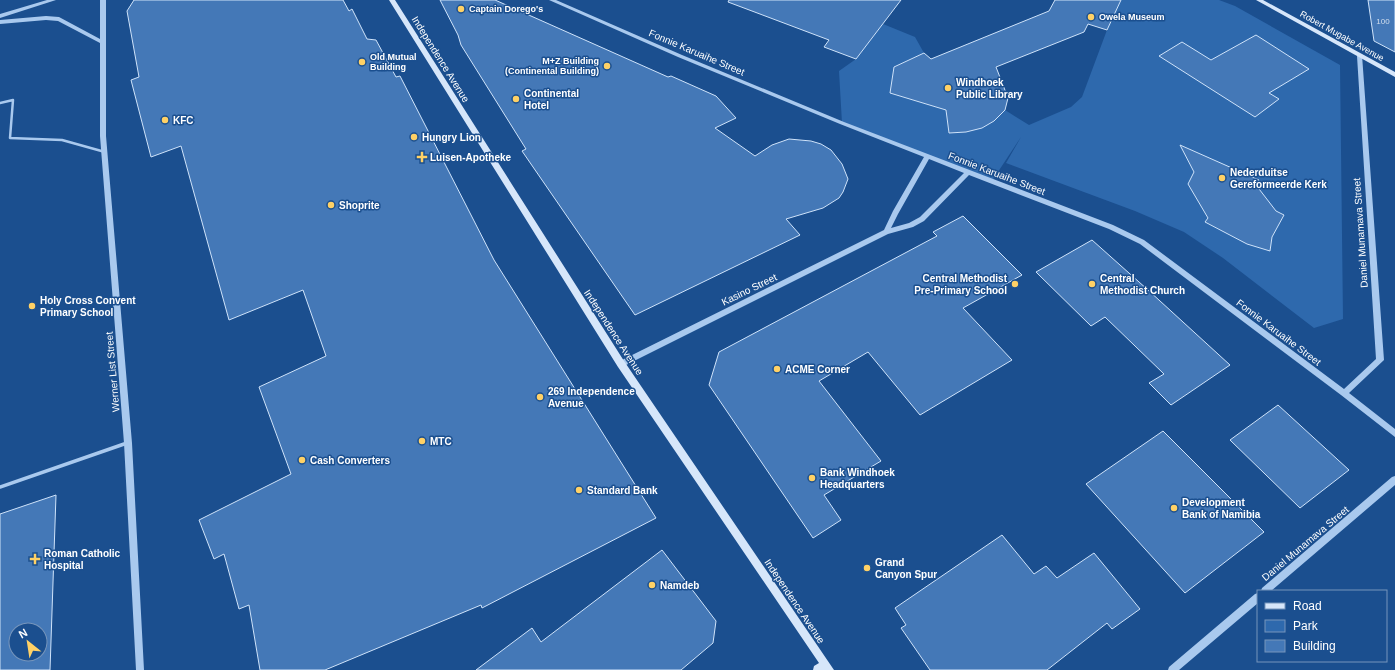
<svg xmlns="http://www.w3.org/2000/svg" width="1395" height="670" viewBox="0 0 1395 670" font-family="Arial,sans-serif">
  <style>
    .green { fill: #2e69ad }
    .building { fill: #4478b7; stroke: #cfe3fa; fill-rule: evenodd }
    .lines { fill: none; stroke-linecap: round; stroke-linejoin: round }
    .service-far1 { stroke: #a9c9ee; stroke-width: 2.5 }
    .service { stroke: #a9c9ee; stroke-width: 3.5 }
    .tertiary { fill: #a9c9ee; fill-rule: evenodd }
    .secondary { fill: #d6e6fa; fill-rule: evenodd }
    .poi-dot { fill: #ffd166; stroke: #1b4f8f; stroke-width: 1.5 }
    .labels { text-anchor: middle; stroke-width: 3; stroke-linejoin: round; paint-order: stroke }
    .number-label { font-size: 8px; fill: #d0dded }
    .far-poi-label { font-size: 9px; font-weight: bold; fill: #fff; stroke: #1b4f8f; text-anchor: start }
    .far-street-label { font-size: 9px; fill: #fff; stroke: #1b4f8f }
    .street-label { font-size: 10px; fill: #fff; stroke: #1b4f8f }
    .poi-label { font-size: 10px; font-weight: bold; fill: #fff; stroke: #1b4f8f; text-anchor: start }
  </style>
  <rect width="100%" height="100%" fill="#1b4f8f"/>
  <!-- green -->
  <path class="green" d="M1121 0H1219L1235 6 1340 65 1343 319 1314 328 1223 258 1184 232 1135 211 1006 163 1021 137 992 181 842 123 839 71 856 59 883 24 915 37 924 53 894 67 890 93 946 110 949 133C975 131 987 128 1005 110L1029 125 1071 107 1082 97 1107 30Z"/>
  <!-- building -->
  <path class="building" d="M134 0H343L349 11 352 9 367 39 376 40 396 77 400 76 494 260 656 518 482 608 481 605 325 670H260L249 605 239 609 224 554 214 559 199 520 291 474 259 387 326 356 303 290 229 320 181 146 151 157 131 80 139 77 127 11Z
    M440 0H495L668 77 671 76 716 96 736 118 715 128 755 156 772 145 789 139 811 141 821 144 831 150 842 164 848 179 843 192 839 198 823 208 786 219 800 235 635 315 522 151 526 149 461 45 458 35Z
    M729 0H901L856 59 824 47 829 40 728 2Z
    M1055 0H1121L1107 30 1088 24 1084 32 996 67 1008 98 1005 110 994 121 982 128 966 132 949 133 946 110 890 93 894 67 924 53 931 59 1049 11Z
    M1368 0H1395V52L1374 41Z
    M1256 35 1309 69 1269 93 1279 99 1255 117 1159 56 1182 42 1211 60Z
    M1180 145 1259 180 1256 185 1276 211 1284 215 1272 237 1270 251 1247 244 1205 222 1208 218 1188 184 1194 172Z
    M963 216 1022 275 963 308 1012 360 920 415 868 352 819 381 881 461 824 495 841 520 813 538 709 385 719 352 937 236 933 232Z
    M1092 240 1148 290 1230 365 1171 405 1149 383 1164 374 1105 317 1091 326 1036 272Z
    M1278 405 1349 470 1300 508 1230 440Z
    M1163 431 1264 532 1185 593 1086 484Z
    M56 495 50 670H0V514ZM16 630H40V654H16Z
    M1002 535 1034 574 1046 566 1057 578 1094 553 1140 609 1112 629 1107 623 1047 670H930L901 628 906 625 895 608Z
    M662 550 716 621 713 643 681 670H476L532 628 541 642Z"/>
  <g class="lines">
    <!-- service-far1 -->
    <path class="service-far1" d="M0 103 13 100 10 138 62 140 105 152"/>
    <!-- service -->
    <path class="service" d="M0 487 127 443"/>
    <!-- tertiary -->
    <path class="tertiary" d="M47 0H56L0 18V14Z
      M100 0H106V136L132 443 144 670H136L124 443 100 136V43L58 21 46 20 0 24V20L46 16 59 17 100 39Z
      M549 0H556L682 55 844 122 1113 225 1144 240 1344 389 1376 359 1357 56 1360 54 1362 55 1384 360 1349 393 1395 429V437L1341 395 1140 244 1109 229 969 175 924 221 913 227 888 234 624 366 621 367 618 366 617 364 618 362 884 230 893 211 924 157 840 124 678 57ZM929 159 964 173 920 217 909 223 891 228 898 214Z
      M1395 476V485L1271 591H1261L1262 588 1392 477Z
      M1258 593V603L1179 670H1168L1169 667 1255 594Z"/>
    <!-- secondary -->
    <path class="secondary" d="M389 0H395L624 361 834 670H813L814 666 819 663 618 367Z
      M1256 0H1263L1395 72V77Z"/>
  </g>
  <!-- markers -->
  <g class="poi-dot">
    <circle cx="461" cy="9" r="4"/>
    <circle cx="1091" cy="17" r="4"/>
    <circle cx="362" cy="62" r="4"/>
    <circle cx="607" cy="66" r="4"/>
    <circle cx="948" cy="88" r="4"/>
    <circle cx="516" cy="99" r="4"/>
    <circle cx="165" cy="120" r="4"/>
    <circle cx="414" cy="137" r="4"/>
    <path d="M420 151h4v4h4v4h-4v4h-4v-4h-4v-4h4z"/>
    <circle cx="1222" cy="178" r="4"/>
    <circle cx="331" cy="205" r="4"/>
    <circle cx="1015" cy="284" r="4"/>
    <circle cx="1092" cy="284" r="4"/>
    <circle cx="32" cy="306" r="4"/>
    <circle cx="777" cy="369" r="4"/>
    <circle cx="540" cy="397" r="4"/>
    <circle cx="422" cy="441" r="4"/>
    <circle cx="302" cy="460" r="4"/>
    <circle cx="812" cy="478" r="4"/>
    <circle cx="579" cy="490" r="4"/>
    <circle cx="1174" cy="508" r="4"/>
    <path d="M33 553h4v4h4v4h-4v4h-4v-4h-4v-4h4z"/>
    <circle cx="867" cy="568" r="4"/>
    <circle cx="652" cy="585" r="4"/>
  </g>
  <g class="labels">
    <!-- number labels -->
    <g class="number-label">
      <text x="1383" y="24">100</text>
    </g>
    <!-- far-poi labels -->
    <g class="far-poi-label">
      <text x="469" y="12">Captain Dorego's</text>
      <text x="1099" y="20">Owela Museum</text>
      <text x="370" y="60">Old Mutual<tspan x="370" dy="10">Building</tspan></text>
      <text x="599" y="64" text-anchor="end">M+Z Building<tspan x="599" dy="10">(Continental Building)</tspan></text>
    </g>
    <!-- far-street labels -->
    <g class="far-street-label">
      <text transform="translate(1342 36) rotate(29)" y="3">Robert Mugabe Avenue</text>
    </g>
    <!-- street labels -->
    <g class="street-label">
      <text transform="translate(697 52) rotate(23)" y="4">Fonnie Karuaihe Street</text>
      <text transform="translate(441 59) rotate(58)" y="4">Independence Avenue</text>
      <text transform="translate(997 173) rotate(21)" y="4">Fonnie Karuaihe Street</text>
      <text transform="translate(1360 233) rotate(-94)" y="4">Daniel Munamava Street</text>
      <text transform="translate(749 289) rotate(-26)" y="4">Kasino Street</text>
      <text transform="translate(614 332) rotate(57)" y="4">Independence Avenue</text>
      <text transform="translate(1279 332) rotate(37)" y="4">Fonnie Karuaihe Street</text>
      <text transform="translate(112 372) rotate(-95)" y="4">Werner List Street</text>
      <text transform="translate(1305 543) rotate(-40)" y="4">Daniel Munamava Street</text>
      <text transform="translate(795 601) rotate(56)" y="4">Independence Avenue</text>
    </g>
    <!-- poi labels -->
    <g class="poi-label">
      <text x="956" y="86">Windhoek<tspan x="956" dy="12">Public Library</tspan></text>
      <text x="524" y="97">Continental<tspan x="524" dy="12">Hotel</tspan></text>
      <text x="173" y="124">KFC</text>
      <text x="422" y="141">Hungry Lion</text>
      <text x="430" y="161">Luisen-Apotheke</text>
      <text x="1230" y="176">Nederduitse<tspan x="1230" dy="12">Gereformeerde Kerk</tspan></text>
      <text x="339" y="209">Shoprite</text>
      <text x="1007" y="282" text-anchor="end">Central Methodist<tspan x="1007" dy="12">Pre-Primary School</tspan></text>
      <text x="1100" y="282">Central<tspan x="1100" dy="12">Methodist Church</tspan></text>
      <text x="40" y="304">Holy Cross Convent<tspan x="40" dy="12">Primary School</tspan></text>
      <text x="785" y="373">ACME Corner</text>
      <text x="548" y="395">269 Independence<tspan x="548" dy="12">Avenue</tspan></text>
      <text x="430" y="445">MTC</text>
      <text x="310" y="464">Cash Converters</text>
      <text x="820" y="476">Bank Windhoek<tspan x="820" dy="12">Headquarters</tspan></text>
      <text x="587" y="494">Standard Bank</text>
      <text x="1182" y="506">Development<tspan x="1182" dy="12">Bank of Namibia</tspan></text>
      <text x="44" y="557">Roman Catholic<tspan x="44" dy="12">Hospital</tspan></text>
      <text x="875" y="566">Grand<tspan x="875" dy="12">Canyon Spur</tspan></text>
      <text x="660" y="589">Namdeb</text>
    </g>
  </g>
  <!-- legend -->
  <rect x="1257" y="590" width="130" height="72" fill="#1b4f8f" stroke="#7695bc"/>
  <rect x="1265" y="603" width="20" height="6" fill="#d6e6fa" stroke="#7695bc"/>
  <text x="1293" y="610" font-size="12" fill="#ffffff">Road</text>
  <rect x="1265" y="620" width="20" height="12" fill="#2e69ad" stroke="#7695bc"/>
  <text x="1293" y="630" font-size="12" fill="#ffffff">Park</text>
  <rect x="1265" y="640" width="20" height="12" fill="#4478b7" stroke="#7695bc"/>
  <text x="1293" y="650" font-size="12" fill="#ffffff">Building</text>
  <!-- north arrow -->
  <g transform="translate(28 642) rotate(330)"><circle r="19" fill="#1b4f8f" stroke="#7695bc"/>
  <path d="M0-3L7 15L0 10L-7 15Z" fill="#ffd166"/>
  <text y="-6" font-size="11" font-weight="bold" text-anchor="middle" fill="#ffffff">N</text>
  </g>
</svg>
